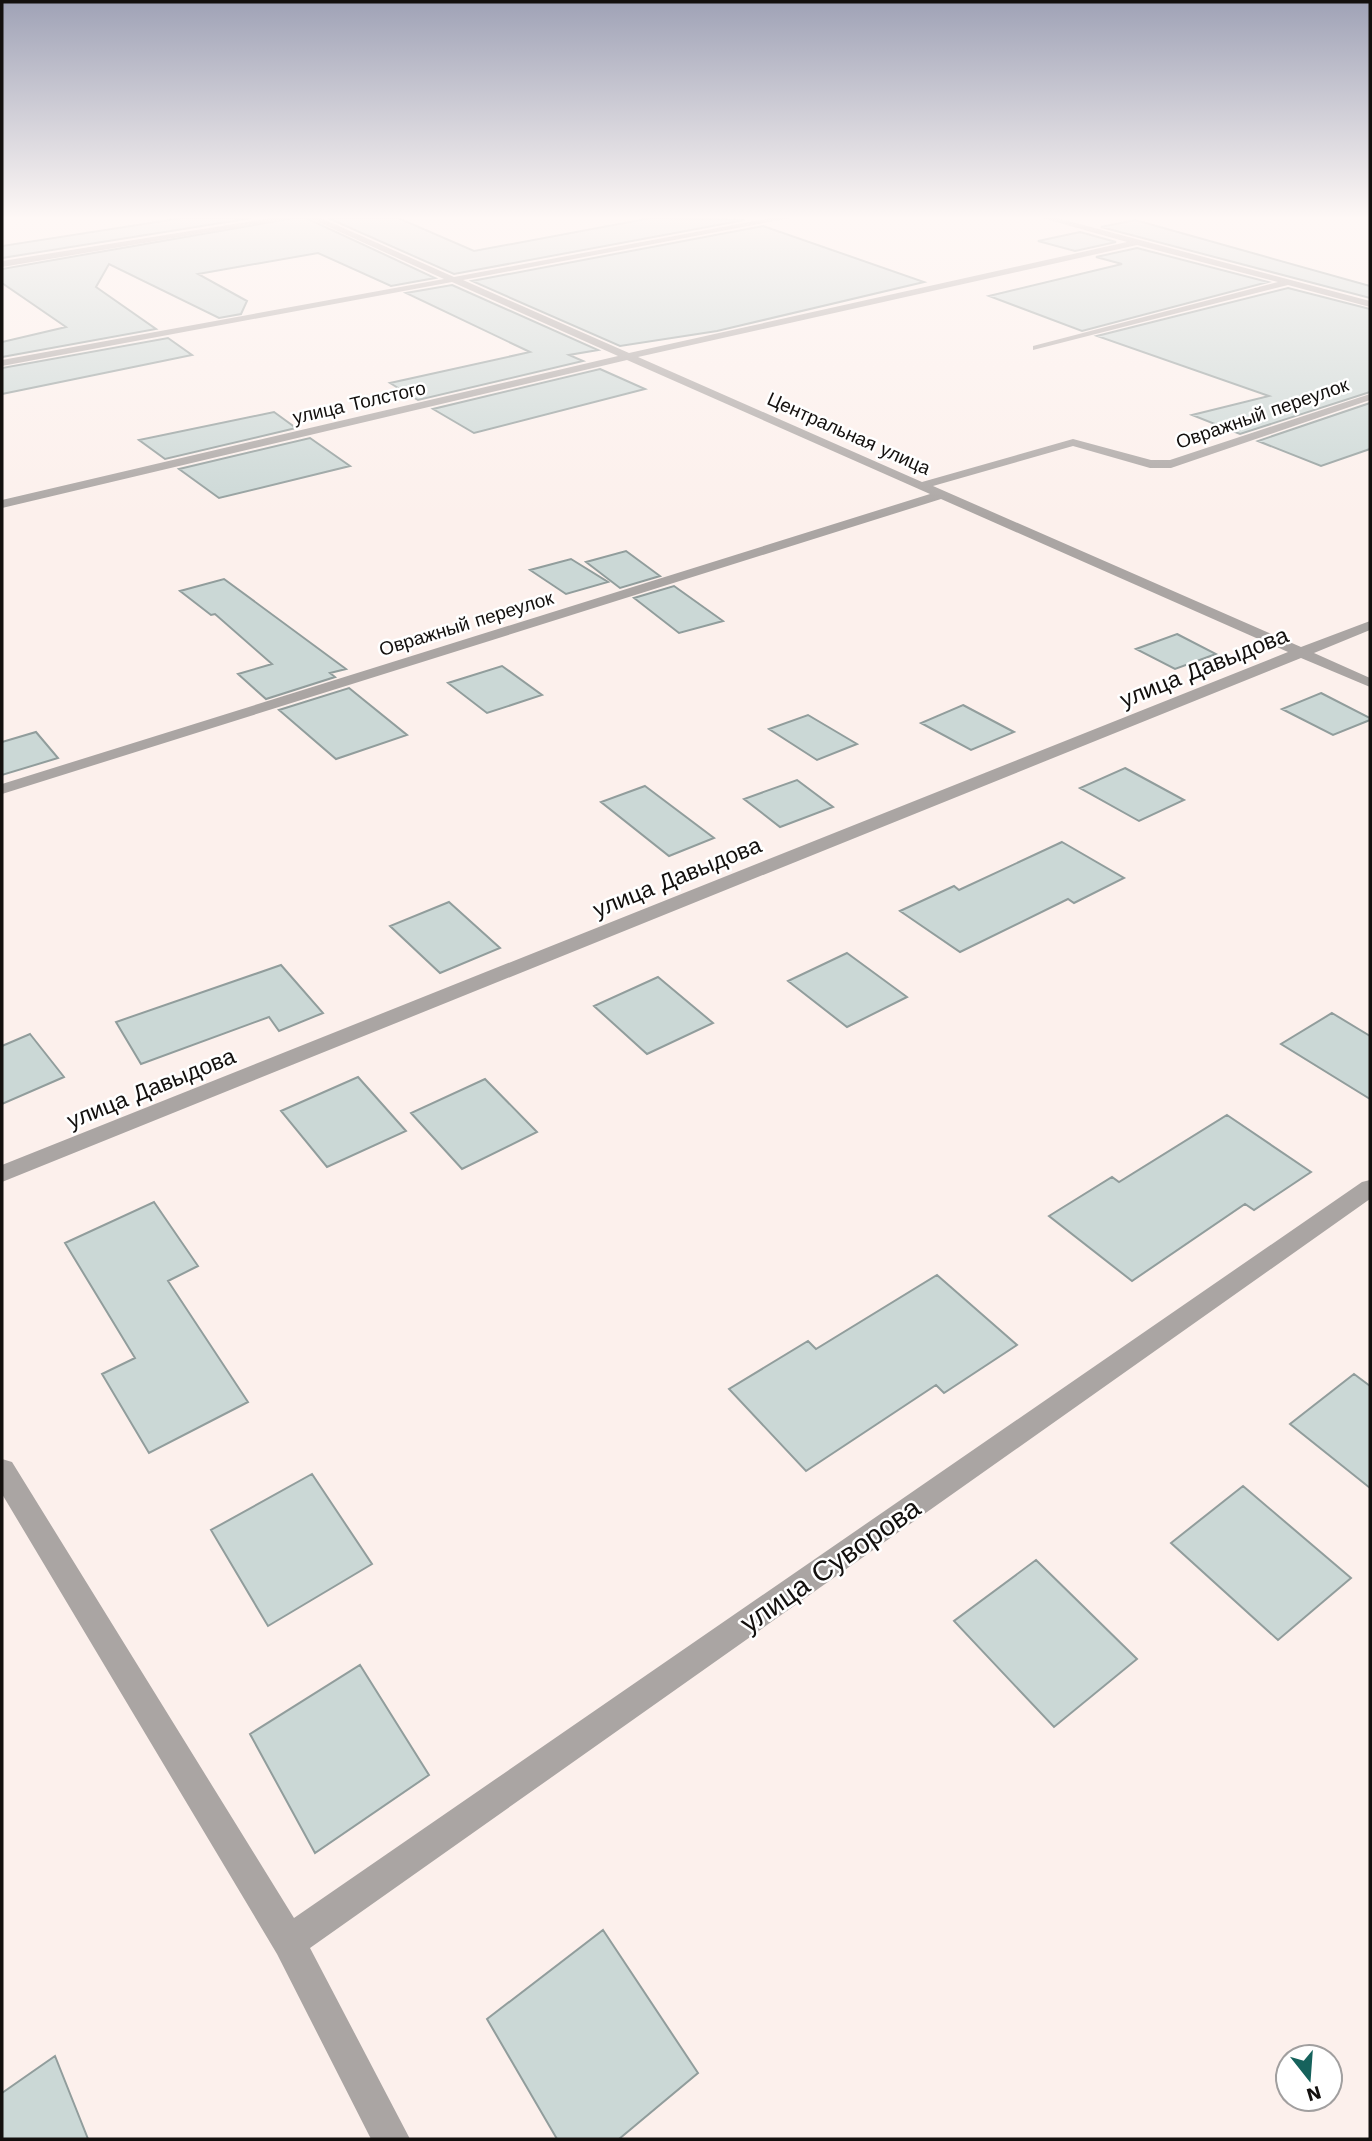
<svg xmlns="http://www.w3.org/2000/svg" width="1372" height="2141" viewBox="0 0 1372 2141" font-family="'Work Sans',sans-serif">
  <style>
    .building { fill: #cbd8d6; stroke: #919d9c; stroke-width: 2 }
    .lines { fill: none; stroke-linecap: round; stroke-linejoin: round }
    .minor { fill: #aaa5a3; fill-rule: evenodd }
    .labels { text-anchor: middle; stroke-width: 5; stroke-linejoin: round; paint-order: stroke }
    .far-street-label { font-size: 19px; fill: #13100e; stroke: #fff }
    .street-label { font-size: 23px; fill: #13100e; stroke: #fff }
    .near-street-label { font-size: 28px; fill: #13100e; stroke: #fff }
  </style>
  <rect width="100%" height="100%" fill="#fcf0ec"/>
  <!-- building -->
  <path class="building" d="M182 218H252L2 258V246Z
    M294 218H306L435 278 391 286 318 253 198 274 247 301 241 314 219 318 109 264 96 287 156 329 2 357V342L66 327 2 283V269Z
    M328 218H398L474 251 651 218 745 220 454 274Z
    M1135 220 1370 286V298L1101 227Z
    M763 226 924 282 717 331 620 346 472 281Z
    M1080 232 1116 242 1075 251 1038 241Z
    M1137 248 1268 282 1082 331 989 296 1122 264 1096 257Z
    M452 285 598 350 569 355 583 361 418 400 390 383 530 352 406 293Z
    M1288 288 1370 309V392L1240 434 1192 415 1269 396 1097 336Z
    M168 338 192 355 2 394V368Z
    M600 369 645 389 474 433 433 409Z
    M1370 403V449L1321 466 1258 441Z
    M274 412 296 428 165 459 139 440Z
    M310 438 350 466 219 498 179 469Z
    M626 551 660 576 620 588 586 562Z
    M571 559 608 582 566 594 530 570Z
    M224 579 346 669 330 673 335 677 266 699 238 674 272 664 215 614 211 615 180 591Z
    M674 586 723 621 679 633 634 598Z
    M1177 634 1216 654 1175 669 1136 649Z
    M502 666 542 695 487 713 448 683Z
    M349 688 407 735 336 759 279 710Z
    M1321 693 1370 718V720L1333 735 1282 709Z
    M963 705 1014 732 971 750 921 723Z
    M808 715 857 744 817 760 769 729Z
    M36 732 58 758 2 775V742Z
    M1125 768 1184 800 1139 821 1080 788Z
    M797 780 833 807 780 827 744 799Z
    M645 786 714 838 669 856 601 802Z
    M1062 842 1124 878 1074 903 1068 899 960 952 900 911 954 886 959 890Z
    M449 902 500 948 440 973 390 926Z
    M847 953 907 997 847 1027 788 981Z
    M281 965 323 1013 279 1031 269 1017 141 1064 116 1022Z
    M658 977 713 1023 647 1054 594 1006Z
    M1332 1013 1370 1036V1099L1281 1044Z
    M30 1034 64 1077 2 1104V1046Z
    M358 1077 406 1131 327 1167 281 1111Z
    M485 1079 537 1132 462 1169 411 1113Z
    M1227 1115 1311 1172 1254 1210 1245 1204 1132 1281 1049 1216 1112 1177 1119 1182Z
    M154 1202 198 1266 168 1281 248 1402 149 1453 102 1374 135 1358 65 1243Z
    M937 1275 1017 1345 944 1393 936 1385 806 1471 729 1389 808 1341 816 1349Z
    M1354 1374 1370 1386V1488L1290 1424Z
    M312 1474 372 1564 268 1626 211 1530Z
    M1243 1486 1351 1578 1278 1640 1171 1543Z
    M1036 1560 1137 1659 1054 1727 954 1621Z
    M360 1665 429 1775 315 1853 250 1734Z
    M603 1930 698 2073 619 2139H557L487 2019Z
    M55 2056 88 2139H2V2093Z"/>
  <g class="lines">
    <!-- minor -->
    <path class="minor" d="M271 218H292L2 267V261Z
      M309 218H321L454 277 771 218H790L463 280 629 353 1127 242 1042 218H1057L1370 301V307L1288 285 1033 350V346L1278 282 1137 245 638 357 922 482 1073 439 1151 460H1170L1370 394V400L1171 468H1150L1073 446 933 486 1301 647 1370 621V630L1314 653 1370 678V687L1301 658 2 1182V1165L1288 652 941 499 2 794V784L930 494 627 360 2 508V500L618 356 452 282 2 366V360L444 279Z
      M1370 1180V1199L310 1948 410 2139H371L277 1954 2 1494V1459L12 1462 294 1918 1362 1182Z"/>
  </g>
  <!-- sky -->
  <linearGradient id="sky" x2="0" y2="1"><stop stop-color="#9fa2b6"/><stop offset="0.42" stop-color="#fef8f6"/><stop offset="1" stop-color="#fef8f6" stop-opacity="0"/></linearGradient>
  <rect width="1372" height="518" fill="url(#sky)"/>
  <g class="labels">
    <!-- far-street labels -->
    <g class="far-street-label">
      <text transform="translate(359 402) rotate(-13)" y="7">улица Толстого</text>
      <text transform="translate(1262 413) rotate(-19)" y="7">Овражный переулок</text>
      <text transform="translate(849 433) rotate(24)" y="7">Центральная улица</text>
      <text transform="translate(466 623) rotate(-17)" y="7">Овражный переулок</text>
    </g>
    <!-- street labels -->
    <g class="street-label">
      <text transform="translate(1204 667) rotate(-22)" y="8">улица Давыдова</text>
      <text transform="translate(677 877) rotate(-22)" y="8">улица Давыдова</text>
      <text transform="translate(151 1088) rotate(-22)" y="8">улица Давыдова</text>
    </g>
    <!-- near-street labels -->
    <g class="near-street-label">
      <text transform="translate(830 1565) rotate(-35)" y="10">улица Суворова</text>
    </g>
  </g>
  <!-- border -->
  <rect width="1372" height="2141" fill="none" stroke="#13100e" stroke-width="7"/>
  <!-- north arrow -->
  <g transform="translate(1309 2078) rotate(163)"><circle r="33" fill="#ffffff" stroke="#a19f9f" stroke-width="2"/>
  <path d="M0-5L12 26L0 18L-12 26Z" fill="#16625c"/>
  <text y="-10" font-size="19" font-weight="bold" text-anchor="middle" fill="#13100e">N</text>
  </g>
</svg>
